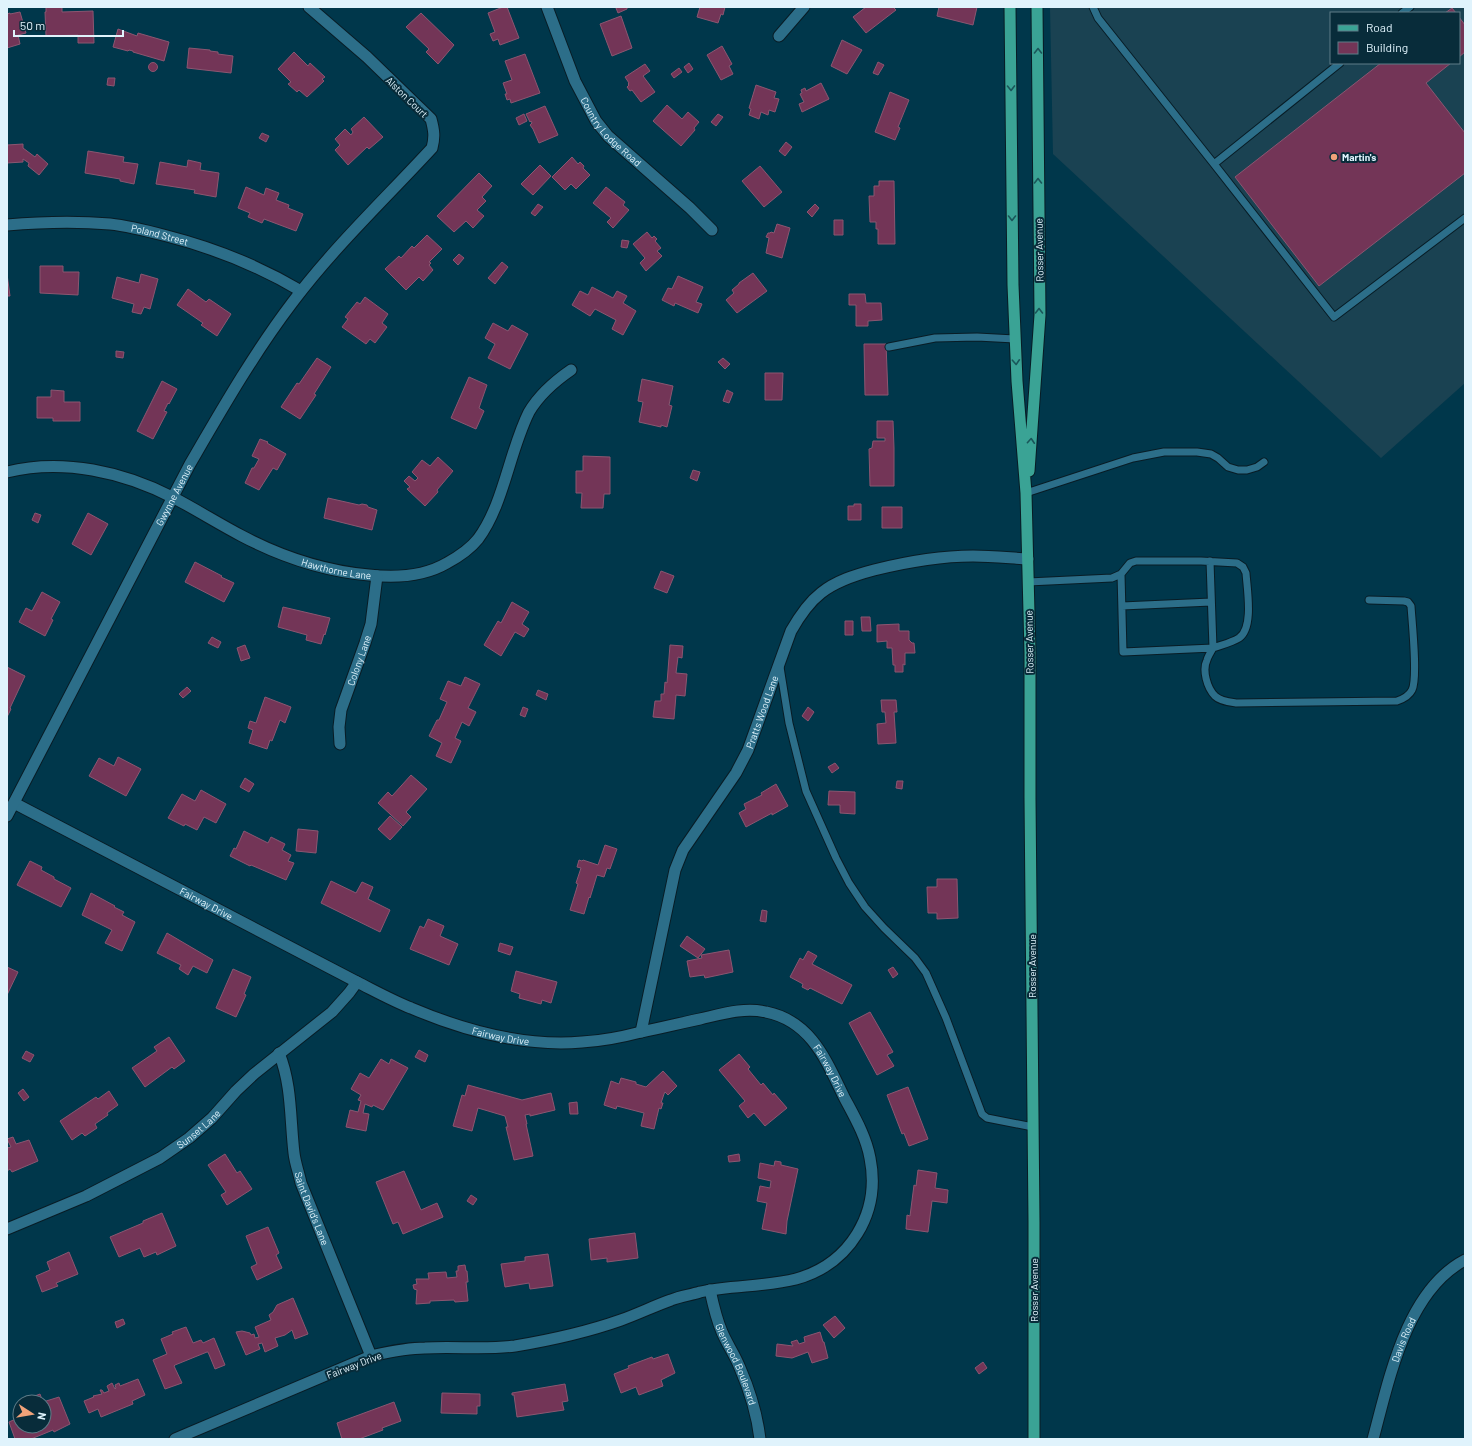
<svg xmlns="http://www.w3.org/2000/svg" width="1472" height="1446" viewBox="0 0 1472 1446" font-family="Barlow,sans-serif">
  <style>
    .built { fill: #1a4252; fill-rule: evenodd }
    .building { fill: #733557; stroke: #8b5671 }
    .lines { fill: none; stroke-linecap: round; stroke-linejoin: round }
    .service-casing { stroke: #081c25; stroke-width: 9 }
    .minor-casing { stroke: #081c25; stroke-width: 13 }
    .primary-casing { stroke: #081c25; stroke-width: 13 }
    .service { stroke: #2c6e89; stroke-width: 7 }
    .minor { stroke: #2c6e89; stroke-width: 11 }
    .primary { stroke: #3aa395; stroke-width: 11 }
    .oneway { stroke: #1a565a }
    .poi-dot { fill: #f0a279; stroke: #082c3a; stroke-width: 1.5 }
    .labels { text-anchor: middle; stroke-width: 4; stroke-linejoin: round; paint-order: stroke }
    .street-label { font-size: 10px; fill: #e0f3fc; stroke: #082c3a }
    .poi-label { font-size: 10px; font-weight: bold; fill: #e0f3fc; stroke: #082c3a; text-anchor: start }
  </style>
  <rect width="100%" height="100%" fill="#00374b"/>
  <!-- built -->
  <path class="built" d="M1050 7H1465V383L1381 458 1053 154ZM1331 13H1459V63H1331Z"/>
  <!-- building -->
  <path class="building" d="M46 7H62V12L93 11 94 43H78V35L46 36 45 12H46Z
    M503 7H507L519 38 500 45 498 39 493 41 490 34 495 32 488 13Z
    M619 7H627V9L618 13 616 8Z
    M700 7H725L723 15 721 14 718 23 697 17Z
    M866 7H893L896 10 866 33 853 17Z
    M939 7H977L973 25 937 16Z
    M1452 8 1456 13H1445Z
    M20 12 26 33 18 35 20 44 7 48V14L10 13V14Z
    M421 13 454 45 438 64 426 52 429 49 406 27Z
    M621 16 632 48 612 56 600 24Z
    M1459 17 1465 25V52L1459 57Z
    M118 29 137 36 138 33 169 42 164 61 133 52V51L129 50 128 51 113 47Z
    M842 40 862 50 847 74 831 66Z
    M722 46 732 64 729 66 733 74 721 80 707 55Z
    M189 48 210 50V51L218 52V54L233 56 231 73 187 68Z
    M294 52 308 66 310 63 325 77 322 79 324 81 307 97 299 90 297 92 288 84 291 82 278 69Z
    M525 54 540 93 511 103 510 99 507 100 505 94H507L503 83 512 80 505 61Z
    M878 62 884 65 878 75 873 73Z
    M148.5 67a4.5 4.5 0 1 1 9 0a4.5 4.5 0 1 1-9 0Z
    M689 63 693 69 688 73 684 67Z
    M1381 63H1451L1426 83 1465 133V173L1319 286 1235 177Z
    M645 64 650 71 643 76 655 92 641 102 632 90 630 91 627 87 629 85 628 84 629 83 625 77Z
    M679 68 682 72 674 78 671 74Z
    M108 78H115L114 86 107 85Z
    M821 83 829 99 802 112 799 104 804 102 800 94 802 93 801 90 805 88 806 91Z
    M756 85 776 92 774 98 779 99 775 112 769 110 768 115 761 112 759 119 749 115 751 109 749 108Z
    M890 92 909 100 898 127 900 128 895 140 875 132Z
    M667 105 682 119 688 112 699 122 694 128 695 130 681 146 653 121Z
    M545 106 558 135 539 143 533 129 530 125 532 123 531 121 530 122 526 114Z
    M524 114 527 121 519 125 516 118Z
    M718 114 723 117 716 126 711 122Z
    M364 117 383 137 369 149 367 147 348 165 335 150 340 145 335 139 345 129 351 135 353 132 351 129Z
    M262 133 269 136 266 142 259 138Z
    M786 142 792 147 785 156 779 151Z
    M23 144V148L35 157 37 154 48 164 39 175 28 166 29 163 23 159V162L7 163V145Z
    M88 151 124 157 123 162 138 164 134 184 120 181V179L85 173Z
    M572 157 578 164 580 162 584 166 583 168 590 175 576 189 571 184 565 190 552 177Z
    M188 160 201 163 200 170 219 173 216 197 194 193 195 190 156 184 160 162 187 167Z
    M540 165 551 176 533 195 521 184Z
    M760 166 782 192 764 207 742 181Z
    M479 173 492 186 482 197 486 201 477 210 484 216 473 228 466 221 454 232 437 216Z
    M879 181H894L895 244H878V229H876V222H870L869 196H874V186H879Z
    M246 187 264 195 266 188 279 193 276 200 289 205 288 208 303 214 296 231 264 219 262 223 248 217 250 213 238 208Z
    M606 187 625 202 623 205 629 210 613 228 607 222 611 218 593 203Z
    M538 204 543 207 535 216 531 213Z
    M815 204 819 208 812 217 807 212Z
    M834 220H843V235H834Z
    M777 224 790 228 782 258 766 253 769 238 766 237 768 233H770L771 232 774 233Z
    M647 232 652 238 654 236 657 239 655 241 661 248 657 251 662 256 646 271 640 263 645 258 633 244Z
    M427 235 442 249 429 262 431 263 429 265 433 270 423 281 419 277 406 290 385 269 399 256 401 258 412 246 414 248Z
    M622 240 629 241 627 248 621 247Z
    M459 254 464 258 458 265 453 260Z
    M502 262 508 267 495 284 488 278Z
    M40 266H63V272H79L78 295 40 293Z
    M753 273 767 291 737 313 726 300 734 293 732 290 739 284V283Z
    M7 274 10 296H7Z
    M141 274 158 279 150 309 144 307 141 314 132 312 134 304 112 298 117 277 139 283Z
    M678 276 703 287 696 302 702 304 698 313 675 303 674 306 662 300 668 288 672 289Z
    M592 287 613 298 617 291 627 296 623 303 636 311 623 335 612 329 616 320 595 309 590 316 572 305 580 291 588 295Z
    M188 289 206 302 209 299 231 314 217 336 201 325 203 323 177 305Z
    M849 294H865L866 303H881L882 320 868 321V326H856V305H849Z
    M365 297 388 314 382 323 387 327 375 343 370 339 366 344 342 327 348 319 345 317 357 302 360 304Z
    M493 323 508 331 512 325 528 334 510 369 488 358 495 344 485 338Z
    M864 344H886L888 395H865Z
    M116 351 124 352 123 358 116 357Z
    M317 358 331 367 314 394 316 395 300 419 281 407 297 383 299 384Z
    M723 358 730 364 725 369 718 362Z
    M765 373H783L782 400H765Z
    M469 377 487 385 479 408 484 411 476 429 451 418Z
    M642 379 673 386 669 405 672 406 667 427 661 425V427L639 422 643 402 638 401Z
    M162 381 177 389 169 404 168 403 164 411 167 412 153 439 137 431Z
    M51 390 64 391V402H80V421H53V418H37V397H51Z
    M727 390 733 393 729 403 723 401Z
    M877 421H893L894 448V486H870L869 449 872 448 873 441H885V438H877Z
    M260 439 268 442 267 443 286 454 277 470 273 468 259 490 245 483 252 468H254L259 459 252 456Z
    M583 456 610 457V494H604L603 508H581L582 493H576V471H583Z
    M438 457 453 471 437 490 438 492 425 506 407 489 410 487 404 481 409 476 415 481 418 478 412 472 422 460 430 466Z
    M693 470 700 472 697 481 690 478Z
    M328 498 359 505 362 504 367 505 368 507 377 510 372 530 324 518Z
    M854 504H861V520H848V506H854Z
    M882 507H902V528H882Z
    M35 513 41 515 38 523 32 520Z
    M88 513 108 524 91 555 72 544Z
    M195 562 222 576 221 577 234 583 224 602 185 582Z
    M661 571 674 576 667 593 654 588Z
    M42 592 60 602 51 619 53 620 45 636 19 622 26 608 32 611Z
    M512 602 529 612 522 624 529 629 524 637 515 632 501 656 484 645 498 621 501 623Z
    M283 607 330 618 325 635 324 634 321 644 306 640 307 635 278 627Z
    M861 617H870L871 631H862Z
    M845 621H853V635H845Z
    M899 624V631H909V640L912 643H914L915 653H905V665L903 664V672H895V665H893L892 648H887V641L877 642V625Z
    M212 637 221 642 218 648 208 643Z
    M245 645 250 658 241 661 237 648Z
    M670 645 683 646 682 658 678 657 676 673 687 674 685 696 676 695 674 719 653 717 655 701H661V694H664L665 682 667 683Z
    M7 667 25 676 10 708 11 709 7 717Z
    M465 677 480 684 468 708 476 712 469 726 462 722 455 738 461 741 451 763 436 756 442 743 429 736 437 720H439L447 702 440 699 448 681 461 686Z
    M187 687 191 691 183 698 179 694Z
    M538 690 548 694 546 700 536 695Z
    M265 697 291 707 285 723 280 720 272 741 270 740 267 749 249 743 253 730 248 728 250 721 256 723Z
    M881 700H896L897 712H894L896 743 878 744 877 724 886 723 885 712H882Z
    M523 707 528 709 525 717 520 715Z
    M808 707 814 712 808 721 802 716Z
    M118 757 141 769 126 796 89 776 99 758 114 766Z
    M835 763 839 768 832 773 828 767Z
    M411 775 427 789 406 812 411 817 403 826 378 803 388 792 392 796Z
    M245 778 254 784 249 792 240 787Z
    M897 781H903L902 789 896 788Z
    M776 784 788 806 772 815V813L746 827 739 813 746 809 744 804 762 795 761 793Z
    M201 790 226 804 216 823 204 817 197 830 185 824 184 826 168 818 182 794 195 801Z
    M829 791 855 792V814L840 813V805H828Z
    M390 816 402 827 390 840 378 829Z
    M298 829 318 831 316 853 296 851Z
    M244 831 268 843 271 837 285 844 282 850 291 855 288 861 294 863 286 880 251 865 250 866 230 856 234 848 236 849Z
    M605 845 617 849 610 869 607 868 604 877 597 875 590 898 589 897 584 914 570 910 578 884 576 883 581 868 577 867 579 860 582 861 583 860 598 865Z
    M30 861 42 867 41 870 54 877V879L71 888 61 907 17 885Z
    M937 879H957L958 918 937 919V913H928L927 887H937Z
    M331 881 356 893 362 882 373 887 368 899 390 910 380 932 321 903Z
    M91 893 115 906 114 907 124 912 122 915 135 922 122 951 105 943 112 930 82 915Z
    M762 910 767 911 766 922 760 921Z
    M428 919 444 926 440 936 458 944 449 965 410 949 420 926 424 928Z
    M167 933 213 960 207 973 193 966 188 975 179 969 181 965 157 953Z
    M687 936 705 949 698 958 680 946Z
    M500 943 513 947 510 955 498 951Z
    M729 950 733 972 705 978 704 975 690 977 687 961 702 958 701 955Z
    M808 951 817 956 812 964 852 985 842 1004 810 988 808 990 802 987 803 984 790 977 800 958 803 960Z
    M7 967 18 972 7 995Z
    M893 967 898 974 893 978 888 970Z
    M233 969 251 977 244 994 246 995 236 1017 216 1008Z
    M516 971 557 982 551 1003 542 1000 541 1004 519 998 520 994 511 991Z
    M870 1012 893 1052 887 1055 894 1066 877 1075 849 1023Z
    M169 1037 185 1061 174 1069 172 1067 145 1087 132 1068 157 1051 154 1047Z
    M419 1050 428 1055 425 1062 415 1057Z
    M26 1051 34 1055 30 1062 22 1058Z
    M739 1054 750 1067 748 1069 761 1085 763 1083 773 1095 774 1093 787 1108 765 1126 754 1113 748 1118 739 1106 745 1101 719 1070Z
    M381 1059 389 1064 391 1059 408 1068 383 1110 373 1105 372 1107 365 1104 363 1113 369 1114 366 1131 346 1127 350 1110 358 1112 361 1101 358 1100 361 1095 351 1089 360 1073 369 1078Z
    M663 1071 677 1086 668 1095 665 1092 664 1094 661 1103H663L661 1109 659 1108 654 1129 641 1126 644 1113 617 1106 616 1109 604 1105 611 1081 619 1084 621 1078 636 1082V1084L646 1087Z
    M468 1085 522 1100 551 1093 555 1110 530 1116V1114L525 1115 527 1124H526L533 1156 514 1160 506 1127H508L505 1116 478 1108 472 1131 453 1126 462 1095 465 1096Z
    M908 1087 928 1139 909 1146 904 1133 902 1134 887 1095Z
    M23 1089 29 1097 24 1101 18 1093Z
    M109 1091 118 1105 107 1113 108 1115 95 1124 97 1128 85 1136 82 1133 72 1140 60 1121 96 1097 98 1099Z
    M577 1102 578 1114H570L569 1103Z
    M13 1137 16 1144 29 1140 38 1161 12 1172 10 1169 7 1171V1148L11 1147 7 1139Z
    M225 1154 237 1173 240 1171 252 1189 227 1205 221 1195 226 1192 208 1165Z
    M739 1154 740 1161 729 1162 728 1156Z
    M775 1161 781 1162V1165L798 1169 787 1221 786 1234 762 1229 767 1203 757 1201 760 1186 770 1188 771 1181 758 1178 760 1163 774 1166Z
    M918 1170 937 1173 935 1188 948 1190 947 1203 932 1201 928 1232 906 1229 907 1215 910 1216 914 1185 916 1186Z
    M404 1171 421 1210 437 1203 443 1217 403 1234 398 1222 393 1224 376 1182Z
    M471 1195 477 1199 473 1205 467 1201Z
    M162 1213 176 1246 157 1255 156 1252 144 1257 140 1248 119 1257 110 1237 143 1223V1221Z
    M268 1227 279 1253 276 1255 282 1268 257 1280 251 1267 257 1264 246 1236Z
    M635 1233 638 1258 607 1262V1258L591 1260 589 1239Z
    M69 1252 78 1274 56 1283 58 1286 42 1292 36 1276 50 1270 47 1262Z
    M548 1254 553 1286 530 1289 529 1283 505 1287 501 1264 525 1261V1257Z
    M465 1265 466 1271H467L468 1282H466L468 1301 455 1302 454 1300 430 1301V1303L416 1304 417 1290 414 1289 413 1285 417 1284 416 1279H429L428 1273 446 1272 447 1278 457 1277 456 1271H458V1266Z
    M293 1298 308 1334 295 1339 292 1330 285 1335 275 1338 278 1346 265 1352 262 1343 258 1344 260 1349 246 1355 236 1332 242 1331 250 1333 251 1335 254 1334 255 1338 259 1337 255 1327 271 1320 269 1315 273 1312 277 1305Z
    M835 1316 845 1328 834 1338 823 1325Z
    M123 1319 125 1324 117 1328 115 1322Z
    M186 1327 193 1343 201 1340 203 1343 214 1338 225 1365 215 1369 208 1352H207L175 1365 174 1366 182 1383 165 1389 153 1360 167 1354 161 1339 173 1334 172 1332Z
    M820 1332 823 1342H824L828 1358 812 1363 808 1352 792 1358 776 1356 777 1344 793 1346 791 1342 797 1340 799 1344 805 1342 804 1337Z
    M668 1354 675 1373 661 1380 663 1386 639 1395 636 1387 621 1393 614 1374 629 1368 628 1366 652 1357 653 1359Z
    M983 1362 987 1368 979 1374 975 1368Z
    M138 1379 145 1395 132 1401 133 1404 101 1417 98 1409 89 1413 84 1401 94 1397 93 1396 102 1394 100 1390H102L104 1393 109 1391 107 1386 112 1383 115 1389 116 1388 115 1385 119 1383 120 1386Z
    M565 1384 568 1401 562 1402 564 1410 517 1417 514 1395H512V1393Z
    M442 1393 480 1394V1406H477V1414L441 1413Z
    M40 1394 43 1402H30L32 1397Z
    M59 1397 70 1424 54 1432 53 1430 31 1439H15L9 1422 20 1417V1426H44L43 1402Z
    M394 1402 401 1421 382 1428 383 1430 359 1439H342L337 1423Z"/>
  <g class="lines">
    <defs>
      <path id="service" d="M1093 7 1098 18 1214 164 1340 63
        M1402 13 1410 7
        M1214 164 1334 317 1465 218
        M889 347 935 338 977 337 1015 339
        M1026 493 1133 458 1164 452H1197L1211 454 1218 458 1228 467 1238 470H1247L1257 467 1264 462
        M1121 574 1123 652 1213 648 1210 561
        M1028 582 1112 578 1121 574 1130 563 1136 561H1201L1237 563 1243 567 1246 573C1247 589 1254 628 1239 638 1231 643 1221 645 1213 648 1211 652 1208 656 1207 660 1202 670 1207 688 1215 696 1220 701 1229 702 1236 703L1397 701C1403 699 1409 696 1412 690 1418 678 1412 622 1411 606L1408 602 1404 601 1369 600
        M1122 606 1211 602
        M780 667 789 723 806 791 836 858 849 883 865 907 884 928 915 958 926 973 946 1018 982 1114 987 1118 1033 1127"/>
      <g id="minor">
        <path id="s1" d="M547 7 575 81 596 121 608 136 690 208 712 230"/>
        <path d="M779 36 804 7"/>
        <path id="s2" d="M7 225C41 222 76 221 110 224 129 226 148 231 167 236 214 248 259 266 301 291"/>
        <path id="s3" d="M7 472C63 458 124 472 174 498 197 510 219 524 242 536 282 557 324 571 369 575 396 578 423 577 447 563 458 557 470 549 478 539 504 504 509 452 529 412 539 395 555 381 571 370"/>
        <path id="s4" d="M340 744 339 727 341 710 365 643 371 624 377 576"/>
        <path id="s5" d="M14 803 357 982C375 991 393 1001 411 1008 465 1031 523 1047 582 1042 602 1041 622 1037 641 1032 661 1028 681 1023 700 1019 722 1014 744 1007 766 1012 811 1021 826 1060 844 1097 854 1116 866 1136 870 1158 881 1213 850 1264 796 1279 765 1287 732 1285 700 1292 691 1295 681 1296 671 1300 654 1306 638 1314 621 1320 587 1332 551 1340 515 1346 485 1350 455 1346 425 1348 406 1348 389 1352 371 1356L175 1439"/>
        <path id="s6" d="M7 816 190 464C222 409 254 353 292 303 334 247 385 199 432 148 435 137 434 130 431 119L367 57 309 7"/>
        <path id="s7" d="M641 1032 675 870 683 850 736 773 748 750 791 631C799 617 808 603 821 593 836 581 855 575 874 570 906 562 939 556 973 556 991 556 1010 558 1028 559"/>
        <path id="s8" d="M279 1053C292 1085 290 1119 294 1153 295 1163 299 1173 301 1183L371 1356"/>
        <path id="s9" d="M7 1229 86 1196 160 1158 189 1138 212 1118 236 1091 254 1074 332 1012 349 993 357 982"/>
        <path id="s10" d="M710 1290C713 1304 716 1318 722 1332 727 1344 735 1355 740 1368 750 1391 757 1414 760 1439"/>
        <path id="s11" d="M1373 1439C1389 1380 1406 1291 1465 1260"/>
      </g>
      <path id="primary" d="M1010 7 1013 285 1017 381 1026 493 1030 653V798L1034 1222V1439
        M1029 471 1040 315 1037 7"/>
    </defs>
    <!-- service casing -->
    <use href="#service" class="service-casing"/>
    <!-- minor casing -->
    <use href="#minor" class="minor-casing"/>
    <!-- primary casing -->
    <use href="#primary" class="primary-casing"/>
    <!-- service -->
    <use href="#service" class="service"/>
    <!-- minor -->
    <use href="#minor" class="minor"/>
    <!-- primary -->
    <use href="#primary" class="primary"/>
  </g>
  <!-- one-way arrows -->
  <defs><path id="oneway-chevron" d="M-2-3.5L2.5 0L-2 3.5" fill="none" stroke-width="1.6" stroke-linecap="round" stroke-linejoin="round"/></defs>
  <g class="oneway">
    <use href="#oneway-chevron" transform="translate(1038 51) rotate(-90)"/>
    <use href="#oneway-chevron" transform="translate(1011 88) rotate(89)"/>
    <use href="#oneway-chevron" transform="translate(1038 181) rotate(-90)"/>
    <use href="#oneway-chevron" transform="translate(1012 218) rotate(90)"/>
    <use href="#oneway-chevron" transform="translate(1039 311) rotate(-90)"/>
    <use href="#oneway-chevron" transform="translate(1016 362) rotate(87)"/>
    <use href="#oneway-chevron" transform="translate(1031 441) rotate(-86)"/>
  </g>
  <!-- markers -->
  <circle class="poi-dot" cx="1334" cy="157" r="4"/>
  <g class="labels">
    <!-- street labels -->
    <g class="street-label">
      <text transform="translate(407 97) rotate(44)" y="4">Alston Court</text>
      <text dy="4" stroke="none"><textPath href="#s1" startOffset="142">Country Lodge Road</textPath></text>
      <text dy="4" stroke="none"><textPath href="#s2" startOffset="154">Poland Street</textPath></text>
      <text transform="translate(1039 250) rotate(-91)" y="4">Rosser Avenue</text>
      <text dy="4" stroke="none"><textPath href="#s6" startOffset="362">Gwynne Avenue</textPath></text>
      <text dy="4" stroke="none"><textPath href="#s3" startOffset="351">Hawthorne Lane</textPath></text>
      <text transform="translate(1029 642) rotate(-91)" y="4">Rosser Avenue</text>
      <text dy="4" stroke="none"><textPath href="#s4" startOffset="87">Colony Lane</textPath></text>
      <text dy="4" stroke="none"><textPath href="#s7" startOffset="347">Pratts Wood Lane</textPath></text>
      <text dy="4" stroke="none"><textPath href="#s5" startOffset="217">Fairway Drive</textPath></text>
      <text transform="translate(1032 966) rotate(-90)" y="4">Rosser Avenue</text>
      <text dy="4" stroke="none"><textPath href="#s5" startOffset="541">Fairway Drive</textPath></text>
      <text dy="4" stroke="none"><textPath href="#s5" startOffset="901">Fairway Drive</textPath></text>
      <text dy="4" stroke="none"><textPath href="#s9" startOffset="217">Sunset Lane</textPath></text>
      <text dy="4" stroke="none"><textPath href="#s8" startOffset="160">Saint David's Lane</textPath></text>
      <text transform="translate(1034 1290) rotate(-90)" y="4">Rosser Avenue</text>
      <text dy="4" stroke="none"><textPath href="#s11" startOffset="104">Davis Road</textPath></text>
      <text dy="4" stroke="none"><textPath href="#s10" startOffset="79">Glenwood Boulevard</textPath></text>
      <text transform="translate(354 1365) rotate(-21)" y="4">Fairway Drive</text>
    </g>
    <!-- poi labels -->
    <g class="poi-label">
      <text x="1342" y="161">Martin's</text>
    </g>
  </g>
  <!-- border -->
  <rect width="1472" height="1446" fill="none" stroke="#e0f3fc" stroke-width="16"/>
  <!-- legend -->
  <rect x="1330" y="12" width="130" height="52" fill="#082c3a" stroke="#5e7c88"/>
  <rect x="1338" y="25" width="20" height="6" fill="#3aa395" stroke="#5e7c88"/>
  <text x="1366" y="32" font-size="12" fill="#e0f3fc">Road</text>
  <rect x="1338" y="42" width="20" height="12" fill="#733557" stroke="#5e7c88"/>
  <text x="1366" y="52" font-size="12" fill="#e0f3fc">Building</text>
  <!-- north arrow -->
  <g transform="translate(32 1414) rotate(102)"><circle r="19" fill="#082c3a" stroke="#5e7c88"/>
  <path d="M0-3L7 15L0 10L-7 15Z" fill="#f0a279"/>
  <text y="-6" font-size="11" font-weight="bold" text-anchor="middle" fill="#e0f3fc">N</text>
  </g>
  <!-- scale -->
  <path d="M14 30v6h109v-6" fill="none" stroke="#e0f3fc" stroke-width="2"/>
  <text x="20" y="30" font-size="12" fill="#e0f3fc" stroke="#082c3a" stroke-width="3" paint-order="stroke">50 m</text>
</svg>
